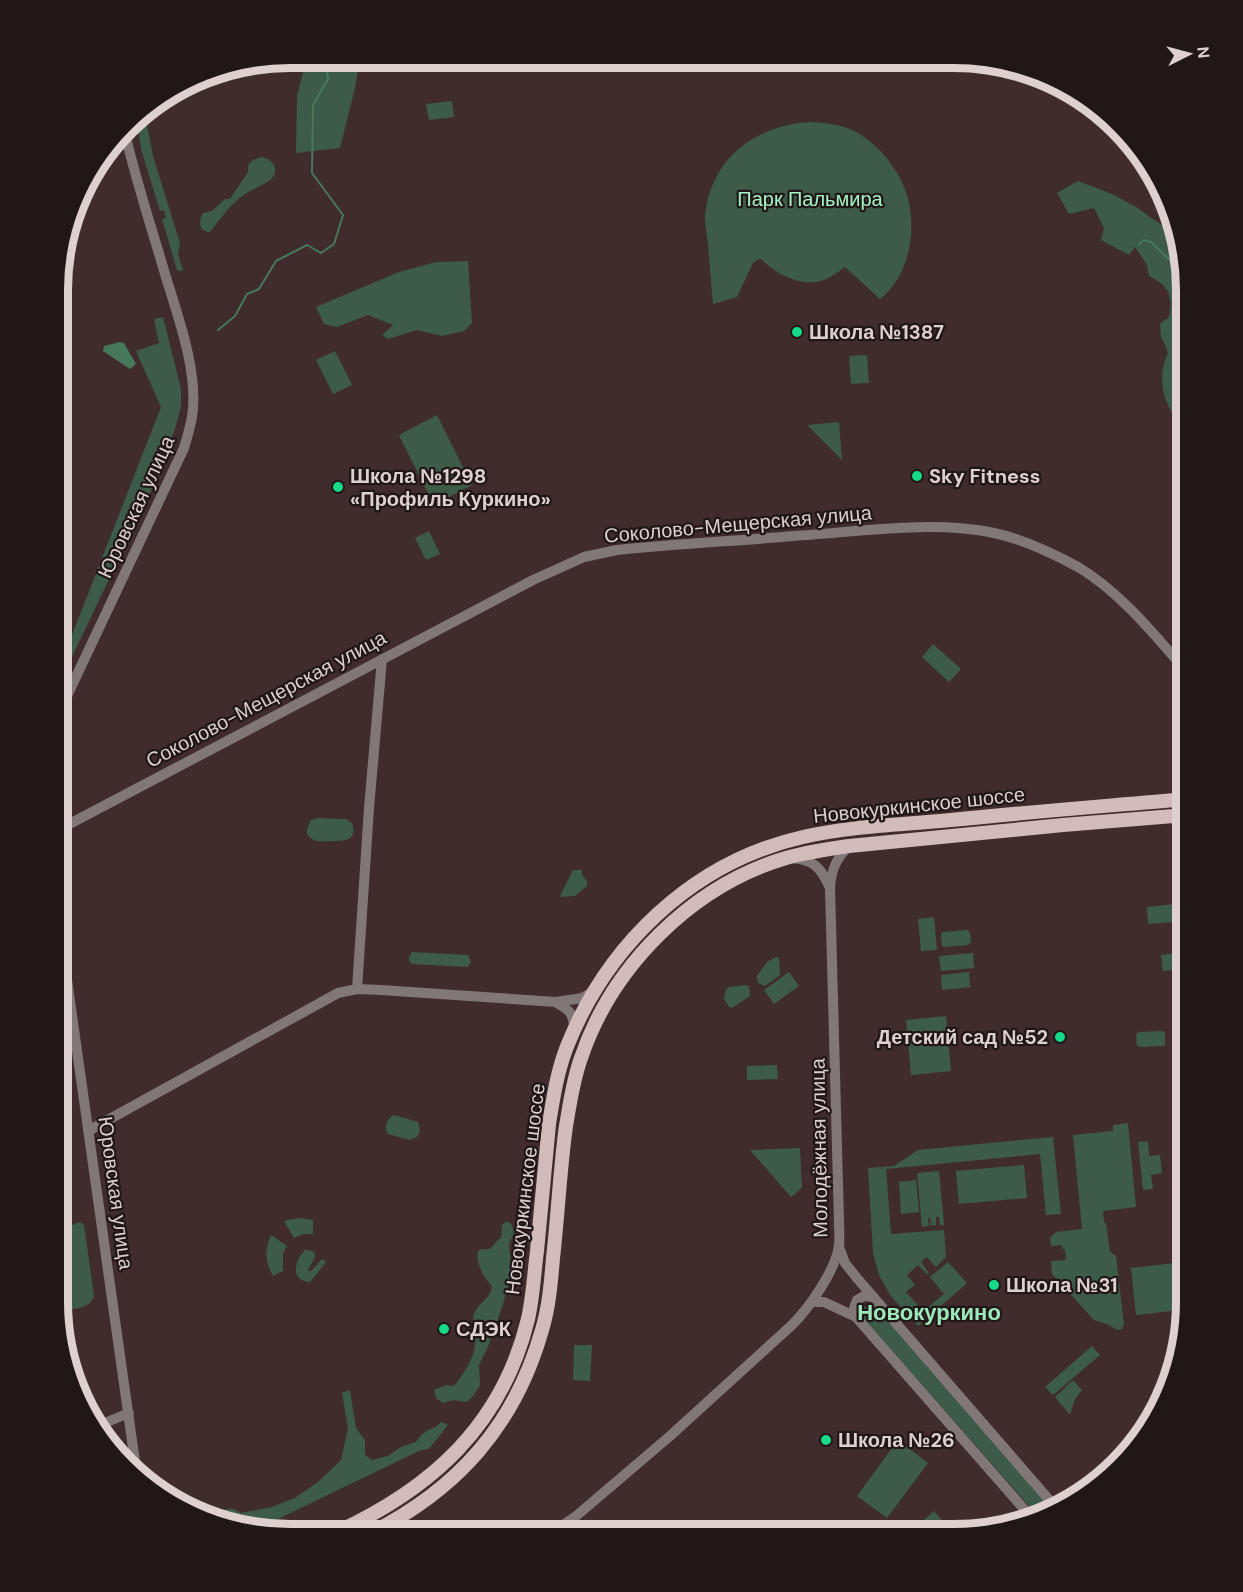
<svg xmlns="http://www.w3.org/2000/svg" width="1243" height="1592" viewBox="0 0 1243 1592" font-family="'DM Sans',sans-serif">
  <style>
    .green { fill: #3d5b49 }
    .water { fill: #46785c }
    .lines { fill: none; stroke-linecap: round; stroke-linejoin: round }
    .stream { stroke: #46785c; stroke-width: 2 }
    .minor { stroke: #827777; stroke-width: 10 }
    .major { stroke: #d2bcbb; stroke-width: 14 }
    .poi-dot { fill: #16d989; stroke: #211717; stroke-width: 2 }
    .labels { text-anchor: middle; stroke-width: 4.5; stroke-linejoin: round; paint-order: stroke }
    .park-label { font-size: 20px; fill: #a4f3c4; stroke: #211717 }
    .poi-label { font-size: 20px; font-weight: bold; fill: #ddd0cf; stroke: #211717; text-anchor: start }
    .street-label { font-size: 20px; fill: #ddd0cf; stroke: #211717 }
    .quarter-label { font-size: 22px; font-weight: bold; fill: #9be8bb; stroke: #211717 }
    .rim { fill: none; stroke: #ddd0cf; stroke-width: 8 }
  </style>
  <rect width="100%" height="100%" fill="#402c2c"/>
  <!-- green -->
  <path class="green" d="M307 57H360L355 88 340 148 296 153 297 96Z
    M452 101 454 117 429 120 426 104Z
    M144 110 153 156 180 243 178 254 183 271 177 270 162 219 166 218 164 210 160 211 141 149 136 115Z
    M811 122C825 123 839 124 852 130 876 141 898 168 906 192 918 227 910 276 880 299L845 267C838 272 831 277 824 280 802 288 776 274 761 259L757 260 753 263 737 297 713 304C711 285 710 265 708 245 707 236 705 226 705 217 710 159 755 125 811 122Z
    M261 157C273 158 281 171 270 180 264 185 252 189 245 194 230 204 221 218 210 232 199 232 198 221 203 213L212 211 225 199H230L248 172V165L253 160Z
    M1078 181 1112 194 1136 207 1173 233 1186 289V452L1178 437V420C1162 403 1157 374 1168 353L1165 345 1161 337 1160 324 1169 317 1171 304 1168 291 1161 283 1149 276 1147 265 1135 247 1129 255 1101 240 1104 228 1094 208 1069 214 1057 193Z
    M468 261 472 323 464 331 442 336 417 330 388 339 382 335 393 325 368 315 337 327 324 324 316 307 399 272 436 262Z
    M163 317 181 389V407L174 432 161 467 147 500 58 686V671L161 407 136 351 159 343 154 319Z
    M335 351 352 385 333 394 316 360Z
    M867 355 869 383 851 384 849 356Z
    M437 415 472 485 434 505 399 435Z
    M839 422 842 460 807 425Z
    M429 531 440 554 426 560 415 538Z
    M933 644 961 669 949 682 922 657Z
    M318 818 343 819H346L352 823C358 841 344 841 331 841 325 841 316 843 311 838 307 836 307 833 307 829L311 820Z
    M573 870H582V875L587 881V886L575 896 560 897V896Z
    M1183 903 1185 921 1148 924 1147 907Z
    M934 917 937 950 921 951 918 919Z
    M967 930 970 932 971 942 968 945 944 947 942 946 941 935 943 932Z
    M412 952 468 955 471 962 468 967 412 964 409 961V958Z
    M1186 952V965L1173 970 1163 971 1161 955Z
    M973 953 974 968 941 971 939 956Z
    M776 957 779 958 780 975 765 986 758 983 757 976 767 962Z
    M789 972 799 986 774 1004 764 990Z
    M969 972 970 987 942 990 941 975Z
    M742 985 749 986 750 996 732 1008 729 1007 724 999 726 990C730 984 737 988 742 985Z
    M946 1016 951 1071 911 1075 906 1020Z
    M1162 1031 1165 1033V1045L1163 1046 1142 1047 1137 1046 1136 1035 1138 1032Z
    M777 1065 778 1079 747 1080V1066Z
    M394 1115 418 1122 420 1131 417 1137 410 1140 388 1134C383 1127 387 1119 394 1115Z
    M1128 1123 1136 1207 1103 1211 1104 1222 1106 1224 1110 1252 1116 1256 1124 1324 1122 1329 1117 1330 1107 1324 1094 1320 1052 1274 1051 1261 1066 1260 1065 1250 1063 1249 1062 1245 1051 1246 1050 1238 1056 1232 1082 1229 1073 1135 1113 1131V1125Z
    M1053 1137 1061 1214 1046 1215 1040 1154 886 1169 891 1234 944 1230 946 1257 936 1267 927 1257 921 1262 929 1273 927 1274 918 1265 907 1275 915 1285 906 1292 923 1311 944 1294 930 1277 948 1262 967 1283 918 1326 890 1295 879 1275 873 1253 868 1168 894 1166 918 1150Z
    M1148 1141 1149 1156 1160 1155 1162 1173 1151 1175 1153 1189 1143 1190 1138 1142Z
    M800 1148 802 1188 791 1197 750 1150Z
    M1024 1165 1027 1198 959 1204 956 1171Z
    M939 1171 944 1225H940L939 1217H936V1225L931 1226 930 1218H928L929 1226 922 1227 917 1173Z
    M916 1180 919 1212 901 1214 899 1182Z
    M300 1218 313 1220V1234H304L294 1238 284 1221Z
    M80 1222 84 1225 94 1296C90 1310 71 1309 59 1310L57 1303V1242L70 1226Z
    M505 1222H509L512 1225 514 1233 509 1244 512 1272 503 1304 488 1347 479 1365 480 1385 474 1395 468 1401 465 1402 453 1400 443 1403 436 1398 434 1390 446 1385 454 1386C464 1373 476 1357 475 1340 474 1330 471 1321 475 1312 478 1303 495 1295 491 1285 489 1282 486 1280 485 1277 480 1270 476 1260 478 1251 482 1248 484 1250 489 1249 494 1247 496 1240 501 1238L502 1225Z
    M271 1235 287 1246 283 1253V1271L273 1276C265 1260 264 1251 271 1235Z
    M305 1250C325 1250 309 1264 308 1271H311L321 1260 323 1259 326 1262 310 1282C290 1281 294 1260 305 1250Z
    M1175 1263 1180 1310 1136 1315 1131 1268Z
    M869 1305 875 1306 1047 1504 1048 1509 1046 1514 1038 1515 1036 1514 862 1317V1312L864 1307Z
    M574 1345H592L590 1381 573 1380Z
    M1092 1346 1100 1355 1053 1395 1045 1387Z
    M1073 1380 1082 1390 1075 1399 1070 1415 1055 1397Z
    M350 1390 356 1428 365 1440V1455L372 1460 388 1456 401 1447 416 1442 421 1435 428 1430 436 1427 441 1422 448 1425 429 1449 421 1450 253 1531 219 1518C224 1506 232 1507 241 1513L272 1507 295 1498 318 1482 341 1460 348 1428 342 1393Z
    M898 1440 928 1463 887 1518 857 1496Z
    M934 1511 948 1527 939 1535H908Z"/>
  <!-- water -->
  <path class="water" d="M120 342 124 343 136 364 130 369 103 351 104 346Z"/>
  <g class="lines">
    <!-- stream -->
    <path class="stream" d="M1139 244 1144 240 1151 242 1182 272
      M218 330 235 316 247 294 259 289 276 261 307 245 321 253 334 244 343 215 312 173 313 105 328 79 325 57"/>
    <!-- minor -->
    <path class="minor" d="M58 715 184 448C187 438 190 428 192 417 199 373 178 317 165 274 151 226 135 178 124 129
      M58 830 533 580 584 557 617 550C676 544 735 541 794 536 858 532 932 520 994 533 1023 539 1052 553 1078 567 1119 591 1155 635 1186 671
      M791 858C814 859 821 868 830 888
      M58 916 137 1476
      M357 989 369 808 382 659
      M557 1003C570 1010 574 1014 574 1030
      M88 1131 338 993 357 989 381 990 556 1002 582 998 594 991
      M839 1247 845 1263 856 1277 1058 1510
      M812 1302H824L856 1317 1031 1517
      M856 1317 854 1308 857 1300 864 1296 873 1297
      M95 1427 129 1413
      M550 1534 575 1517 670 1436 792 1325C809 1308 836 1270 839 1245 840 1238 839 1230 839 1222L830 888C831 871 836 858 849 846"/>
    <!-- major -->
    <path class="major" d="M335 1533C431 1489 502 1426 528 1319 533 1297 534 1274 537 1251 541 1209 545 1167 549 1124 553 1099 557 1073 566 1049 606 946 692 862 803 837 851 826 901 825 951 820 1029 812 1107 806 1186 799
      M371 1533C458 1489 515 1425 542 1330 549 1307 551 1282 553 1258 558 1214 560 1169 566 1126 570 1103 573 1080 581 1058 612 966 692 886 786 858 807 852 828 849 849 846L1063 825 1186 815"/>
  </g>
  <!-- markers -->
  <g class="poi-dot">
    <circle cx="797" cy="332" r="6"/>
    <circle cx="917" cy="476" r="6"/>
    <circle cx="338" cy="487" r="6"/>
    <circle cx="1060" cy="1037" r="6"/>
    <circle cx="994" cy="1285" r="6"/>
    <circle cx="444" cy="1329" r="6"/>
    <circle cx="826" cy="1440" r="6"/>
  </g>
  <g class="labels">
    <!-- park labels -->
    <g class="park-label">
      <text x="810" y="206">Парк Пальмира</text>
    </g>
    <!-- poi labels -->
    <g class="poi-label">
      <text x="809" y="339">Школа №1387</text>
      <text x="350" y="483">Школа №1298<tspan x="350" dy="23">«Профиль Куркино»</tspan></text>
      <text x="929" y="483">Sky Fitness</text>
      <text x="1048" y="1044" text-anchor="end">Детский сад №52</text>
      <text x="1006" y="1292">Школа №31</text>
      <text x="456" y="1336">СДЭК</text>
      <text x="838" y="1447">Школа №26</text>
    </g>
    <!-- street labels -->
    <g class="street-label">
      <text transform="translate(136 507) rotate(-65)" y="7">Юровская улица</text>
      <text transform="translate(738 524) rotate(-5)" y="7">Соколово-Мещерская улица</text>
      <text transform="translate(266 699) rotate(-28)" y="7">Соколово-Мещерская улица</text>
      <text transform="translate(919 805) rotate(-6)" y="7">Новокуркинское шоссе</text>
      <text transform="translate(819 1148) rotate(-91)" y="7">Молодёжная улица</text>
      <text transform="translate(525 1189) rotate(-83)" y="7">Новокуркинское шоссе</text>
      <text transform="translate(116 1193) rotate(82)" y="7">Юровская улица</text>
    </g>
    <!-- quarter labels -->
    <g class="quarter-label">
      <text x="929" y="1320">Новокуркино</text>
    </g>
  </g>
  <!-- crop -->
  <path d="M0 0H1243V1592H0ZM290 68H954A222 222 0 0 1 1176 290V1302A222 222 0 0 1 954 1524H290A222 222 0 0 1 68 1302V290A222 222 0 0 1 290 68Z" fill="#211717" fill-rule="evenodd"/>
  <path class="rim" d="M290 68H954A222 222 0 0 1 1176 290V1302A222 222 0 0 1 954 1524H290A222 222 0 0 1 68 1302V290A222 222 0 0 1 290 68Z"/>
  <!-- north arrow -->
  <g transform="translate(1189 54) rotate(84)" stroke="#211717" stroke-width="4.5" paint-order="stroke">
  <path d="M0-4.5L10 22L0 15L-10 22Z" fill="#ddd0cf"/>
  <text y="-9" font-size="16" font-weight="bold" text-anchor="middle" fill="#ddd0cf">N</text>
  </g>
</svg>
